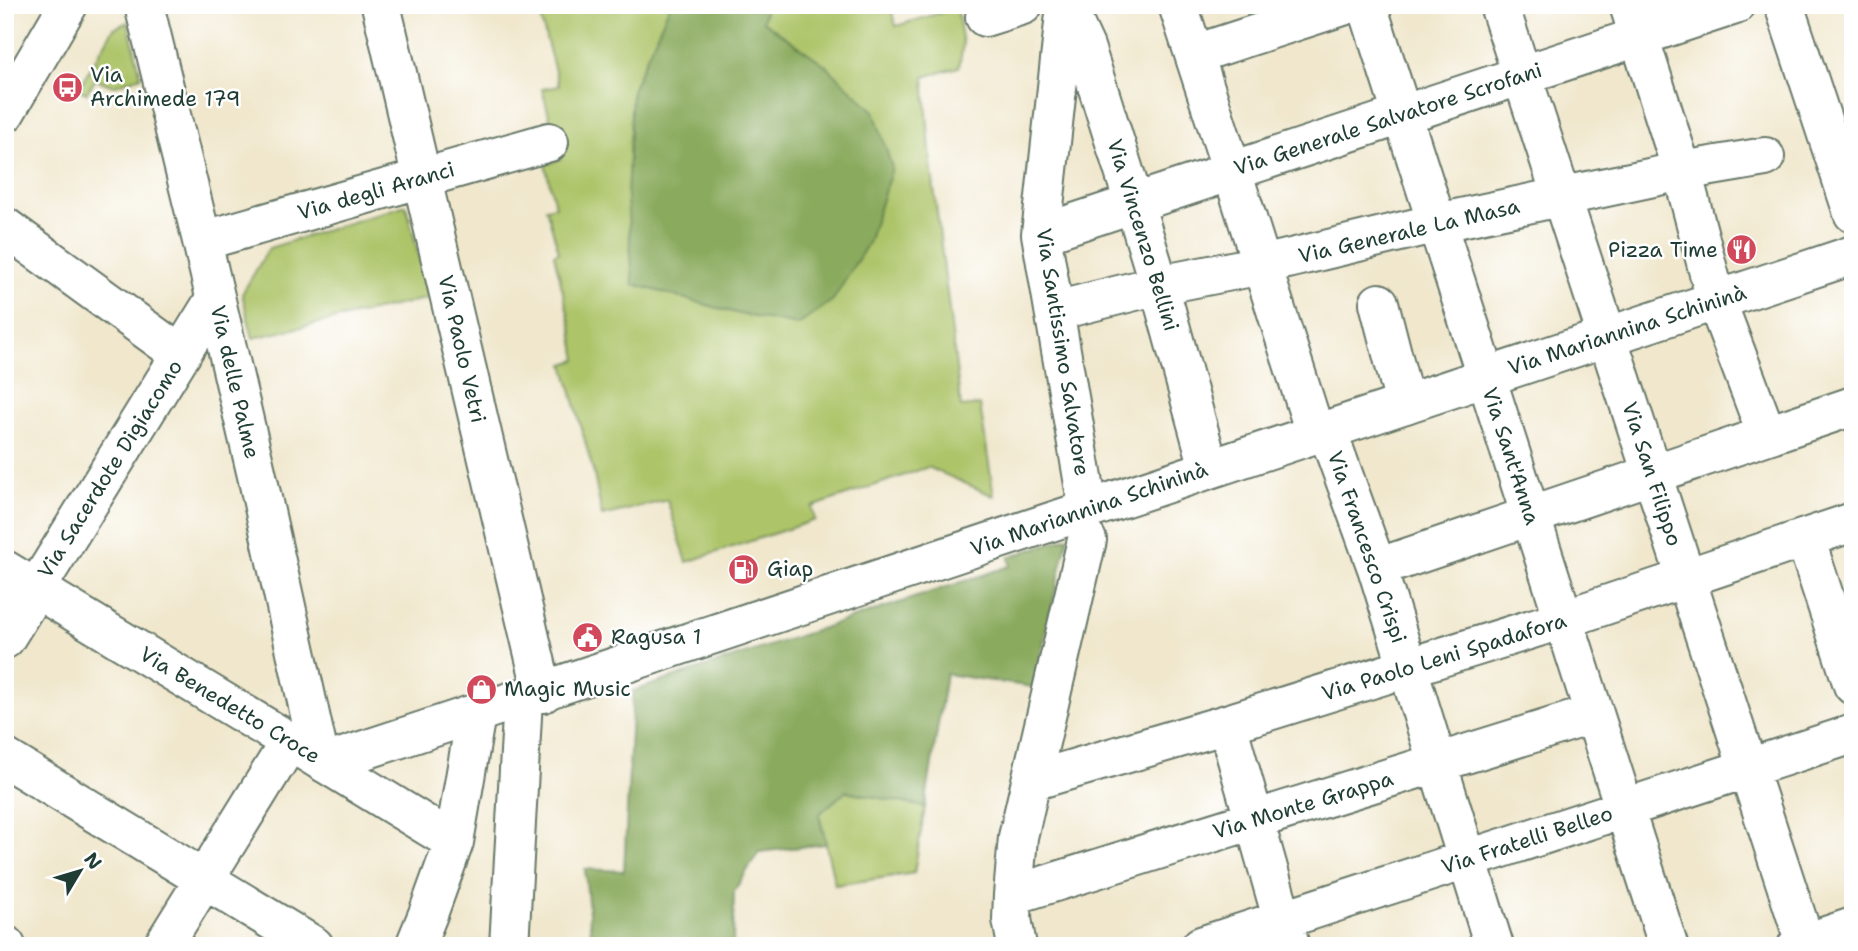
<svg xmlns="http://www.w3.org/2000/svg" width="1858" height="951" viewBox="0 0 1858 951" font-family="'Shantell Sans',sans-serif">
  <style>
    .green { fill: #adc469; stroke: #66804e; stroke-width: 2 }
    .forest { fill: #8aaa5d; stroke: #547448; stroke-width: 2 }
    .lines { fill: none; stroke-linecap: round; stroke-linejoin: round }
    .minor-casing { stroke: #687869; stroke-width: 42 }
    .secondary-casing { stroke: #687869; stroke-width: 42 }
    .primary-casing { stroke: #687869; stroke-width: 42 }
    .minor { stroke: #fff; stroke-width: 38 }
    .secondary { stroke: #fff; stroke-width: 38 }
    .primary { stroke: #fff; stroke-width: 38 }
    .labels { text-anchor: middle; stroke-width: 5; stroke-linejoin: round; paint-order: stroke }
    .poi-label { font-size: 21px; fill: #1f3d34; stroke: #fff; text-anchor: start }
    .street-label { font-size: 21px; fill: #1f3d34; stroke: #fff }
  </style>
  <rect width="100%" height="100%" fill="#fff"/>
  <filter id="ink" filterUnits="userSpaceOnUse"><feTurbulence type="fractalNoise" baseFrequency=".0143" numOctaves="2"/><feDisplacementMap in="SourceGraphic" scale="14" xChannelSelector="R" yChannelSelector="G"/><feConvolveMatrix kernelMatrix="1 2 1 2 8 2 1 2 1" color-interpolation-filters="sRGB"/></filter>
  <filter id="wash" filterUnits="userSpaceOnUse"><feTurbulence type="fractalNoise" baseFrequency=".00686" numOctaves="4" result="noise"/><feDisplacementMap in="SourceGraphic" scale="28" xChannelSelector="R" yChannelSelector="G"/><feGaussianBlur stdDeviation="1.57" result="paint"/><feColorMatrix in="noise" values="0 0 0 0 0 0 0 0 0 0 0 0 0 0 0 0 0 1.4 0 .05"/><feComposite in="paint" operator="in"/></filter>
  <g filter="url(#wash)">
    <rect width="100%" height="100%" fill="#f0e7cc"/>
    <!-- green -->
    <path class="green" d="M537 5H890L896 26 957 8 963 44 959 67 924 77 931 164 961 407 980 405 994 496 928 467 812 507 815 520 687 562 667 500 602 516 594 474 564 364 577 360 572 330 554 254 559 252 546 208 555 206 545 164 561 159 542 89 559 86Z
      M128 22 141 76 113 86 96 79 86 93 78 89 114 28Z
      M406 205 429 298 253 338 242 294 269 248Z
      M846 791 925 807 914 873 835 885 819 814Z"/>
    <!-- forest -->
    <path class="forest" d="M670 5H766L763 21 824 64 874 111 892 168 868 243 833 300 798 325 739 314 633 284 627 198 632 90Z
      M1068 537 1033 687 946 674 925 807 846 791 819 814 826 844 759 852 734 891 733 946H592L585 869 624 871 633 691 1010 566 1009 557Z"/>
  </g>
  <g filter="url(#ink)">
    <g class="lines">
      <defs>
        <path id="minor" d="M144 5 202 241 258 480 320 760
          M381 5 543 693
          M1066 5 1041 234 1085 490
          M1178 5 1232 171 1315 433
          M1367 5 1656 907 1668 945 1667 946
          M1499 5 1805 943
          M1629 5 1682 171 1716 300 1767 435
          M1784 5 1853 213
          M1066 6 1085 47 1134 203 1159 285 1209 468
          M985 17 1023 5
          M1195 54 1346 5
          M5 227 181 355
          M1041 234 1735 5
          M202 241 549 142
          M1379 303 1405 404
          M1055 311 1159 285 1262 265 1437 223 1682 171 1765 157
          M1327 430 1377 568 1494 946
          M1805 538 1853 685
          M1377 568 1853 406
          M5 639 215 299
          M1227 724 1290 946
          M5 758 314 946
          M325 763 454 842
          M1032 781 1227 724 1564 619 1853 522
          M1013 895 1594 714
          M5 945 6 946
          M163 946 290 741
          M415 946 428 914 454 842 476 714
          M509 946 523 699
          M1017 946 1012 919 1013 895 1018 837 1087 540
          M1201 946 1853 734
          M1797 946 1853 927"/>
        <path id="secondary" d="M5 570 325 763C835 596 1343 423 1853 255"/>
        <path id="primary" d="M5 113 68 5"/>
      </defs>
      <!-- minor casing -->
      <use href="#minor" class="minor-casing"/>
      <!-- secondary casing -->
      <use href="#secondary" class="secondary-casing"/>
      <!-- primary casing -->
      <use href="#primary" class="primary-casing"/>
      <!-- minor -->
      <use href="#minor" class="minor"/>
      <!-- secondary -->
      <use href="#secondary" class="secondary"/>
      <!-- primary -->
      <use href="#primary" class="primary"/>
    </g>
  </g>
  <!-- icons -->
  <defs>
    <symbol id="bus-disc" viewBox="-11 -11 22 22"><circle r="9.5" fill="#d1495b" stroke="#fff"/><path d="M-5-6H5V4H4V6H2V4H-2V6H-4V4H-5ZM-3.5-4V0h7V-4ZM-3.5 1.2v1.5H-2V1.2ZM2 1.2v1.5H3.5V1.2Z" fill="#fff"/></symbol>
    <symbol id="restaurant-disc" viewBox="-11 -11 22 22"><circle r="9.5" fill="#d1495b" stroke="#fff"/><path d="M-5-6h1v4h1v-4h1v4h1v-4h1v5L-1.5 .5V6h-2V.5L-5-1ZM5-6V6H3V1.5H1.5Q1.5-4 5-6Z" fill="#fff"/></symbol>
    <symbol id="fuel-disc" viewBox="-11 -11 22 22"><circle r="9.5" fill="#d1495b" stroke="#fff"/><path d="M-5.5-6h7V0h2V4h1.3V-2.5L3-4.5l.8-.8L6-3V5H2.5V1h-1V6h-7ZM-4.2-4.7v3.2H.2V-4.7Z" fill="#fff"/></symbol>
    <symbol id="civic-disc" viewBox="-11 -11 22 22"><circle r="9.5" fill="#d1495b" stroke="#fff"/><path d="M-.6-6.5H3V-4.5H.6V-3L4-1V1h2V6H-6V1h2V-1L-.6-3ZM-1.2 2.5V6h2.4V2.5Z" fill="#fff"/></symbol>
    <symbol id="shop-disc" viewBox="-11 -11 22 22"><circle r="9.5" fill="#d1495b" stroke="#fff"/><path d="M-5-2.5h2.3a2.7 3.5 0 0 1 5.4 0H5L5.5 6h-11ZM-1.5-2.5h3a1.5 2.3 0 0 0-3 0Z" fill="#fff"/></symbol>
  </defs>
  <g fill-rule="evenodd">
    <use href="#bus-disc" x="50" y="70" width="35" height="35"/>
    <use href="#restaurant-disc" x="1724" y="232" width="35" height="35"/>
    <use href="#fuel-disc" x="726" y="552" width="35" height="35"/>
    <use href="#civic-disc" x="570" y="620" width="35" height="35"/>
    <use href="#shop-disc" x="464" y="672" width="35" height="35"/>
  </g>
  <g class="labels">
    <!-- poi labels -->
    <g class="poi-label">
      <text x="90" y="82">Via<tspan x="90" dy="24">Archimede 179</tspan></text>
      <text x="1718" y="257" text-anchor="end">Pizza Time</text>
      <text x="767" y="576">Giap</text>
      <text x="611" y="644">Ragusa 1</text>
      <text x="504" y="696">Magic Music</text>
    </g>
    <!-- street labels -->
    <g class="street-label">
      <text transform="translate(1388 119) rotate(-18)" y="7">Via Generale Salvatore Scrofani</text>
      <text transform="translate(376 191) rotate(-16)" y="7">Via degli Aranci</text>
      <text transform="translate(1409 231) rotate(-13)" y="7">Via Generale La Masa</text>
      <text transform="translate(1143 235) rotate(73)" y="7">Via Vincenzo Bellini</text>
      <text transform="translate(1627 330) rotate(-18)" y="7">Via Mariannina Schininà</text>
      <text transform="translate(462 349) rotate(77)" y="7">Via Paolo Vetri</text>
      <text transform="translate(1063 352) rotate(81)" y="7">Via Santissimo Salvatore</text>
      <text transform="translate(235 382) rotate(77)" y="7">Via delle Palme</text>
      <text transform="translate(1511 456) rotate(72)" y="7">Via Sant'Anna</text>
      <text transform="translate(110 469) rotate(-58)" y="7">Via Sacerdote Digiacomo</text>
      <text transform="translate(1652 474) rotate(72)" y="7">Via San Filippo</text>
      <text transform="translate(1089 509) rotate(-19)" y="7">Via Mariannina Schininà</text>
      <text transform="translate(1367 547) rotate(71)" y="7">Via Francesco Crispi</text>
      <text transform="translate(1444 657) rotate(-17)" y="7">Via Paolo Leni Spadafora</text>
      <text transform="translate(230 705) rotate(31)" y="7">Via Benedetto Croce</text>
      <text transform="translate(1303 805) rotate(-17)" y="7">Via Monte Grappa</text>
      <text transform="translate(1527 840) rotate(-18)" y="7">Via Fratelli Belleo</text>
    </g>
  </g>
  <!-- margin -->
  <rect width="1858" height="951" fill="none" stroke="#fff" stroke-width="28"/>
  <!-- north arrow -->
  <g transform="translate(80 871) rotate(52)" stroke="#ffffff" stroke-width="5" paint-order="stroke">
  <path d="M0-5L12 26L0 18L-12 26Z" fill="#1f3d34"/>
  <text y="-10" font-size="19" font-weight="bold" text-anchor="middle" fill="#1f3d34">N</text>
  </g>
</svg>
